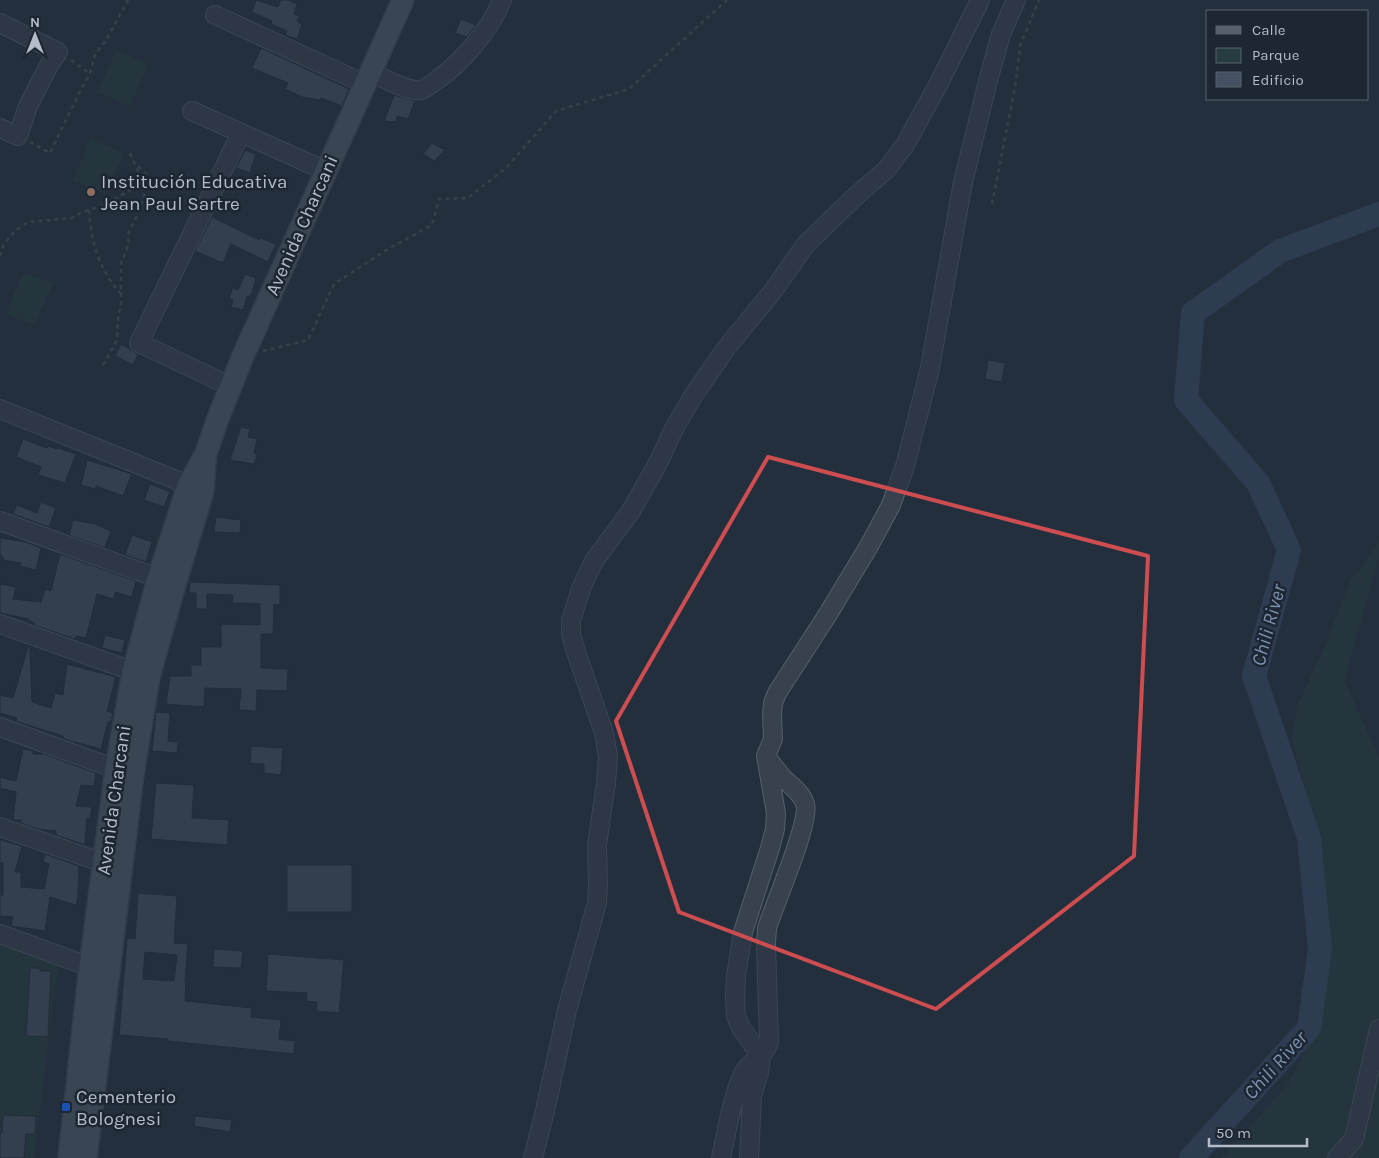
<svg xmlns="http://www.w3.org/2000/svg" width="1379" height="1158" viewBox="0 0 1379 1158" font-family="Karla,sans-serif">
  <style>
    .green { fill: #263c3f }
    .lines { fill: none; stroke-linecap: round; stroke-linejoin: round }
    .river { stroke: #394c67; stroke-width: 24 }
    .building { fill: #455162; stroke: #1f2835; fill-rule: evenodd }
    .minor-casing { stroke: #565f6c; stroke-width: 20 }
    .major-casing { stroke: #414a57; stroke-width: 24 }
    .path { stroke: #44595c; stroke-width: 2.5; stroke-dasharray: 4 4; stroke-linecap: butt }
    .minor { stroke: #38414e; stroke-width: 18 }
    .major { stroke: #56606e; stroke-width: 21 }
    .marked { fill: none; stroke: #ce4d50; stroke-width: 4; stroke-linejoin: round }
    .education-dot { fill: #8d6e63; stroke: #1d2633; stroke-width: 2 }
    .transit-dot { fill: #1a4fb4; stroke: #1d2633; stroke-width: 2 }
    .labels { text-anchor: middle; stroke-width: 5; stroke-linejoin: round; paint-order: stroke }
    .poi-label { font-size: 19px; fill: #b4bcc9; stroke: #1d2633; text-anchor: start }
    .street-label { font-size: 19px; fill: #b4bcc9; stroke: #1d2633 }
    .water-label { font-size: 20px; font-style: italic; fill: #7c92b1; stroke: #1d2633 }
  </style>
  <rect width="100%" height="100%" fill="#242f3e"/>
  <!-- green -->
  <path class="green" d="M116 50 148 64 130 106 98 92Z
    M91 139 123 153 105 194 73 180Z
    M23 273 53 283 34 325 6 314Z
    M1379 542V555L1344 681 1379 757V1158H1222L1289 1083 1323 1014 1326 942 1324 861 1292 739 1297 706 1323 651 1350 582Z
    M0 943 58 963 34 1158H0Z"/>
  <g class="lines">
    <!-- river -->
    <path class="river" d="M1191 1158 1309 1028 1320 949 1309 838 1254 676 1289 550 1258 483 1186 400 1193 313 1280 251 1379 214"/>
  </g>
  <!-- building -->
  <path class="building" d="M256 0 278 7 281 0H288L297 4 294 14 299 16 297 21 302 25 297 39 285 35 287 31 271 24 272 21 252 12Z
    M461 19 476 25 467 37 455 33Z
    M261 48 349 89 342 106 321 98 320 100 302 97 285 89 288 83 252 68Z
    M394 95 415 101 408 119 397 116 396 122 384 121Z
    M432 143 445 150 434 161 423 154Z
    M245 150 256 154 250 173 236 168Z
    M212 217 259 240 260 238 276 244 268 262 231 244 223 263 195 251Z
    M245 274 256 278 251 296H247L243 310 231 307 233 300 229 298 233 288 238 290Z
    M121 344 138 354 133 365 115 356Z
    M988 360 1005 363 1002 382 985 379Z
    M241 427 250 429 248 437 257 439 254 453 257 455 254 464 230 460Z
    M23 439 47 448 48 446 57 449 58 448 76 454 65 483 38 475 41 467 16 457Z
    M87 460 132 474 123 496 96 486 95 489 81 485Z
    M150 484 170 492 164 507 144 500Z
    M41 502 56 508 49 527 13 514 17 505 37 513Z
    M216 517 241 520 240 533 214 532Z
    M73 520 95 524 111 531 105 548 69 535Z
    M132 535 152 542 146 562 125 555Z
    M0 538 26 542 41 548 36 570 20 566 21 563 3 560V557L0 555Z
    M60 554 136 581 132 597 115 592 114 599 97 594 86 638 76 636 75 639 34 625 35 623 29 621V619L0 613V584L16 587 13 599 41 602 45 589 51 591Z
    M190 582 280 585V605L274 604 273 634H261V668L288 669 287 691 257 690 256 711 239 710 241 689 205 688 204 707 166 704 170 676H191V665H201V647H221V624L260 625V604L232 603 233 595 207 594V609H196V593H189Z
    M105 635 125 640 122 653 102 648Z
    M28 647H30L32 702 51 708 55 693 63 695 67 664 116 677 107 711 113 713 111 722H108L101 749 70 741 63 738V736L21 723 16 721 17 718 0 713V695L13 698Z
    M156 712 170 713 168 741 178 742 177 753 152 751Z
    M251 746 283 748 281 775 264 773V764L250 763Z
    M23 749 33 751V754H44L96 773 94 786 81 785 76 806 92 807 90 819 87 818 85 845 56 835V831L38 829 21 823V820H13L16 792 0 788V777L16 781Z
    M156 783 194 785 192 818 229 820 227 845 151 839Z
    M0 840 22 846 15 872H21V887L44 889 49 864 43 862 45 854 79 866 78 897 76 905 50 897 45 931 11 926 13 917 0 916V895H3V863H0Z
    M287 865H352V912H287Z
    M138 893 177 896 174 943 188 944 185 982H186L185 1001 252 1008 251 1017 281 1020 279 1039 295 1041 294 1054 168 1041V1039L119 1035 127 938 135 939ZM145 952 177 955 174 981 143 979Z
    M214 949 243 951 241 968 213 967Z
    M268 954 344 960 339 1013 316 1011 317 1002 306 1001 307 993 266 991Z
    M30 968H40V971H51L48 1037 26 1036Z
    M3 1115 36 1116 35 1134H26L24 1158H0V1133H2Z
    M195 1116 232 1120 230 1132 194 1126Z"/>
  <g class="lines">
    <defs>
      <path id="minor" d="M215 15 365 84
        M0 23 58 52 49 65 28 106 18 136 0 128
        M371 72C384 78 407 92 421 90 425 89 430 85 434 82 461 64 490 30 502 0
        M192 111 326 171
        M230 386 139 343 241 133
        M0 409 201 490
        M0 521 169 582
        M0 624 146 676
        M0 727 127 773
        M0 827 115 867
        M0 934 90 967 103 970
        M533 1158 545 1111 567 1010 597 903 598 885 597 845 606 783 608 757 604 733 576 652 571 634V620L582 586 594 561 631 511 658 463 675 427 693 396 727 347 773 291 806 244 859 193 886 170 905 145 939 83 980 0
        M721 1158C726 1134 733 1093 744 1072 751 1060 764 1057 769 1043L766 944 767 928C774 905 811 821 805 804 802 793 791 786 783 778 778 772 773 766 769 760
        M749 1158 752 1096 759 1072 761 1056 741 1028 736 1016 735 999 736 976 743 932 770 848 775 829 776 813 766 756 773 739 772 716 773 703 777 693 828 614 869 546 891 505 905 466 930 368 963 182 989 77 1001 34 1016 0
        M1337 1158 1354 1139 1379 1029"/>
      <path id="major" d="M69 1158 90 967 116 769 133 672 158 579 188 486 206 453 217 421 243 356 403 0
        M86 1158 133 774 149 677 175 584 203 491 205 461"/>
    </defs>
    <!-- minor casing -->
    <use href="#minor" class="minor-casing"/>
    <!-- major casing -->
    <use href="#major" class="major-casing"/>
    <!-- path -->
    <path class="path" d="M71 60 90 74
      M30 142 50 153 81 89 90 74 95 54 105 42 128 0
      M992 204 1016 82 1020 46 1039 0
      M89 210C91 242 99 269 120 293
      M0 256 4 244 16 230 28 222 72 218 82 212 96 208 117 198 130 190 138 182V171L130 153
      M263 351 308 340 334 284 388 249 432 225 439 199 468 198 507 167 556 111 629 89 727 0
      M103 365 117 340 118 320 121 303V263L128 246 129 231 137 216 149 182 146 174 135 163"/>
    <!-- minor -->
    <use href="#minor" class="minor"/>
    <!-- major -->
    <use href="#major" class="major"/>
  </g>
  <!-- marked area -->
  <path d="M0 0H1379V1158H0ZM768 457 1148 556 1134 856 936 1009 679 912 616 721Z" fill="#242f3e" fill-opacity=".55" fill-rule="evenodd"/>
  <path class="marked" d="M768 457 1148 556 1134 856 936 1009 679 912 616 721Z"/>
  <!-- markers -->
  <circle class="education-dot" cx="91" cy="192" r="5"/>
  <rect class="transit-dot" x="61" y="1102" width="10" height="10" rx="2.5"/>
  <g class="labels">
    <!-- poi labels -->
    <g class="poi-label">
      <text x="101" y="188">Institución Educativa<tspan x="101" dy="22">Jean Paul Sartre</tspan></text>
      <text x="76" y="1103">Cementerio<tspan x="76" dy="22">Bolognesi</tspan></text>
    </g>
    <!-- street labels -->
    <g class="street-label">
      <text transform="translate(301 225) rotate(-66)" y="7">Avenida Charcani</text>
      <text transform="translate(113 800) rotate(-82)" y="7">Avenida Charcani</text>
    </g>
    <!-- water labels -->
    <g class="water-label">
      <text transform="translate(1268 625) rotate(-75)" y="7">Chili River</text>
      <text transform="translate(1275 1065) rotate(-48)" y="7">Chili River</text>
    </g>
  </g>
  <!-- legend -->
  <rect x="1206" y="10" width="162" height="90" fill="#1d2633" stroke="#59626f"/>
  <rect x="1216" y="26" width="25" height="8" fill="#56606e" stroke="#59626f"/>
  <text x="1252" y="35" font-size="15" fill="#b4bcc9">Calle</text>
  <rect x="1216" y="48" width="25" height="15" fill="#263c3f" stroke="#59626f"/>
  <text x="1252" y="60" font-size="15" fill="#b4bcc9">Parque</text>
  <rect x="1216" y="72" width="25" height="15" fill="#455162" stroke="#59626f"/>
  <text x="1252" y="85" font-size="15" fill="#b4bcc9">Edificio</text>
  <!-- north arrow -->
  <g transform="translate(35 35)" stroke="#1d2633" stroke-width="4" paint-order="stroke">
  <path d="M0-4L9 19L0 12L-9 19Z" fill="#b4bcc9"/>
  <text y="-8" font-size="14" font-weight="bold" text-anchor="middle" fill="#b4bcc9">N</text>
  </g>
  <!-- scale -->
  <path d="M1209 1138v8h98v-8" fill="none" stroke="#b4bcc9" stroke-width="2.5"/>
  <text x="1216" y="1138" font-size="15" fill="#b4bcc9" stroke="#1d2633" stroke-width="4" paint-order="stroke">50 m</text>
</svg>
